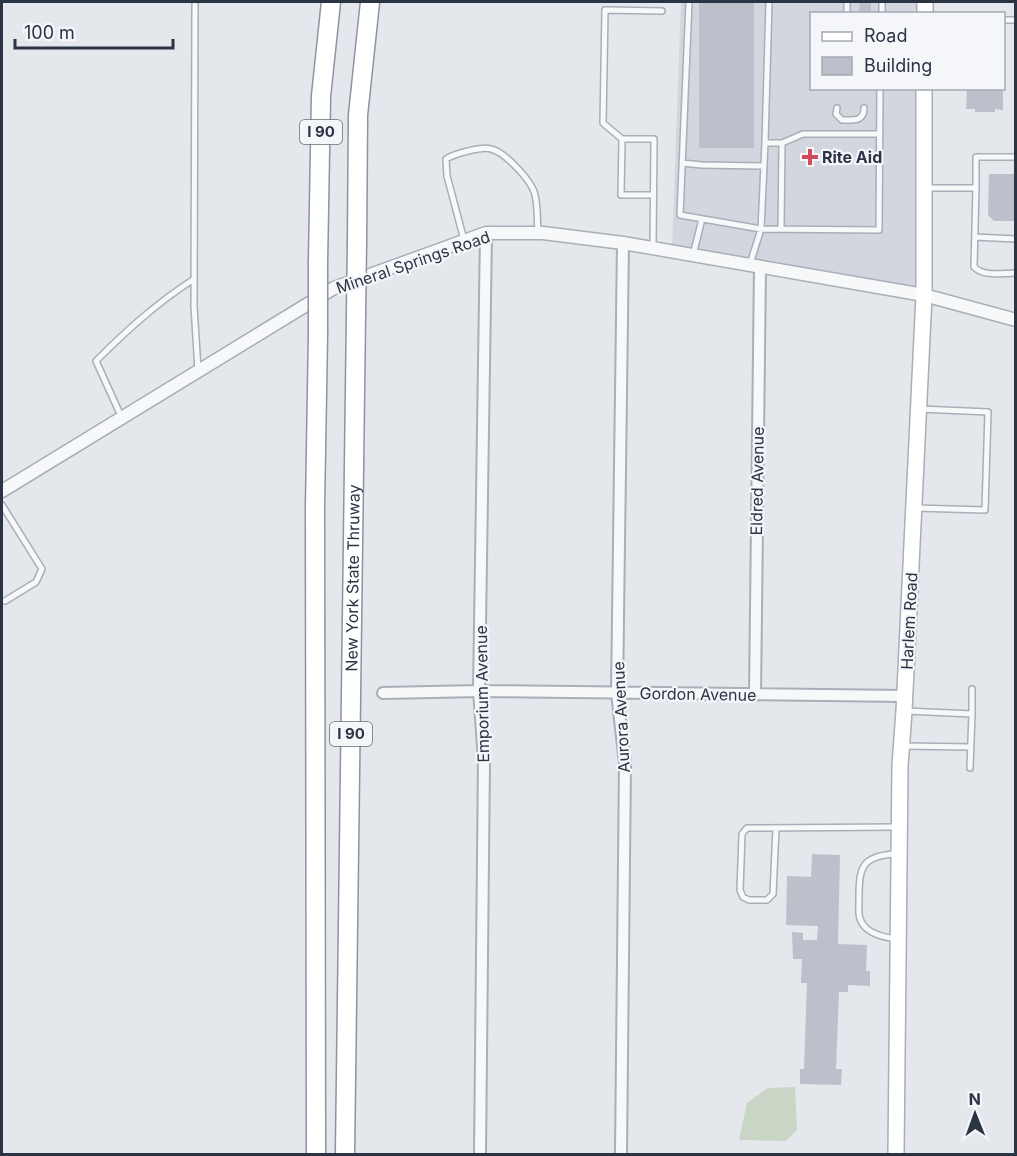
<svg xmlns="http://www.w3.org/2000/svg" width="1017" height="1156" viewBox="0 0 1017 1156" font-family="Inter,sans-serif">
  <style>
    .built { fill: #d2d6de }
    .green { fill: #c9d6c5 }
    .building { fill: #bbc0ca }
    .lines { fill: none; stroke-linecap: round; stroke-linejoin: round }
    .service-casing { stroke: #a9aeb7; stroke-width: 8 }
    .minor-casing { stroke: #a9aeb7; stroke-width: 14 }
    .tertiary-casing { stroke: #a9aeb7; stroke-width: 15 }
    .secondary-casing { stroke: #a9aeb7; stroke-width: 18 }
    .motorway-casing { stroke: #8b94a3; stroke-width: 21 }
    .service { stroke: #f7f8fa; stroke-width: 5 }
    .minor { stroke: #f7f8fa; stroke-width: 10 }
    .tertiary { stroke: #f7f8fa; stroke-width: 12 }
    .secondary { stroke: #fff; stroke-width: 15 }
    .motorway { stroke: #fff; stroke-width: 18 }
    .motorway-bridge-casing { stroke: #8b94a3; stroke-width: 21; stroke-linecap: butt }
    .motorway-bridge { stroke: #fff; stroke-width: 18 }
    .poi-dot { fill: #d1495b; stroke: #f4f6f9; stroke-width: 2 }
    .labels { text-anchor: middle; stroke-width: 4.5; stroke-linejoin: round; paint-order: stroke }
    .shield { fill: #f4f6f9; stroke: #676e7b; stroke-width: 1.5 }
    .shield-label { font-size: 15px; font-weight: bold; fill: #2b3445 }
    .poi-label { font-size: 16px; font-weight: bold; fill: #2b3445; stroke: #f4f6f9; text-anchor: start }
    .street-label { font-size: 16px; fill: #2b3445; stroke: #f4f6f9 }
  </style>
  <rect width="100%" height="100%" fill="#e4e7ec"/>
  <!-- built -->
  <path class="built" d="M681 2H922V13L812 14V88L922 89 920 291 672 248Z"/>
  <!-- green -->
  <path class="green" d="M795 1087 797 1130 786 1141 739 1140 747 1103 768 1088Z"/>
  <!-- building -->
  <path class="building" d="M699 2H754V148H699Z
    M860 2H871V14H859Z
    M967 88H1003V110L995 109V112H975V109H966Z
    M989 174H1016V221H994L988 215Z
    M812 854 840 855 838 944 867 945 866 971H870V986L848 985V992H839L836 1069H842L841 1085 800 1084V1069H804L807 983H801L802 959H793L792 932 803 933V940H817L818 926 786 925 787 876 811 877Z"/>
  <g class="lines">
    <defs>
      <path id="service" d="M689 2 680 215 761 229 879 230 880 88
        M195 5 194 306 198 370
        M847 14V2
        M882 14V2
        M1004 20H1016
        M837 108 836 114 842 120C853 120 864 122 864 108
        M622 139 603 123 605 10 662 11
        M765 143 769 2
        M682 163 702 165 763 166
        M924 188H976V157H1016
        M976 188 974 267C984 277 1002 273 1016 273
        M781 228 782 143
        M975 237 1016 239
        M464 240 447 176 446 159C454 154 482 146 491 149 505 152 532 181 535 195 538 207 537 221 538 233
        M653 248 654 139H622L621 195H653
        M693 255 702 219
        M750 264 761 229 765 143H782L803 134H880
        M121 416 96 361C128 329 157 303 194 279
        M2 505 42 569 36 582 5 601H2
        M916 508 985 510 988 412 920 409
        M906 711 972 714 970 768
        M972 714V689
        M903 746 971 747
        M776 828 773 894 767 900H749L743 897 740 890 742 834 747 828 897 827
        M895 939C885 937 873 935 865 927 857 919 859 909 859 899 859 868 861 855 897 854"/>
      <path id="minor" d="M383 693 479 691 905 696
        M755 695 760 267
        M480 1154 484 760 479 691 486 233
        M621 1154 625 763 617 693 623 243"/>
      <path id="tertiary" d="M2 491 334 288 486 233H543L623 243 924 295 1016 320"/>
      <path id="secondary" d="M925 14V2
        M896 1154 900 766 904 711 924 295V88"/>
      <g id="motorway">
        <path d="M357 242 358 115 370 2"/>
        <path d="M318 262 321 96 331 2"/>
        <path d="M316 1154 315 506 318 334"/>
        <path id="s1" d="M345 1154 356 314"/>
      </g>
    </defs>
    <!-- service casing -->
    <use href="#service" class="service-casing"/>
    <!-- minor casing -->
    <use href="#minor" class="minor-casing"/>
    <!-- tertiary casing -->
    <use href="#tertiary" class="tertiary-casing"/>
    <!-- secondary casing -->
    <use href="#secondary" class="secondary-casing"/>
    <!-- motorway casing -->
    <use href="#motorway" class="motorway-casing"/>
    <!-- service -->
    <use href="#service" class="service"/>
    <!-- minor -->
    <use href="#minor" class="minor"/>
    <!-- tertiary -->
    <use href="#tertiary" class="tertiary"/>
    <!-- secondary -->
    <use href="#secondary" class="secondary"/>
    <!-- motorway -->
    <use href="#motorway" class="motorway"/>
    <defs>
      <path id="motorway-bridge" d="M356 314 357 242
        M318 334V262"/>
    </defs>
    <!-- motorway-bridge casing -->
    <use href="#motorway-bridge" class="motorway-bridge-casing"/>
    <!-- motorway-bridge -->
    <use href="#motorway-bridge" class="motorway-bridge"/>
  </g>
  <!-- markers -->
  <path class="poi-dot" d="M807 148h6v6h6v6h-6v6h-6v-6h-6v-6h6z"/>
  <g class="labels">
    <!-- shield labels -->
    <g class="shield">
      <rect x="300" y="120" width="42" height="24" rx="4.5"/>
      <rect x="330" y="722" width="42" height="24" rx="4.5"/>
    </g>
    <g class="shield-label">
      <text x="321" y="137">I 90</text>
      <text x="351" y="739">I 90</text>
    </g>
    <!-- poi labels -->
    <g class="poi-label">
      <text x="822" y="163">Rite Aid</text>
    </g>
    <!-- street labels -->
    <g class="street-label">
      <text transform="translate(413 262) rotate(-19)" y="6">Mineral Springs Road</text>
      <text transform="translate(757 481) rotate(-89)" y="6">Eldred Avenue</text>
      <text dy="6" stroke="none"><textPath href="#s1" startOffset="576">New York State Thruway</textPath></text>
      <text transform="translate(909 621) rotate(-87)" y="6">Harlem Road</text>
      <text transform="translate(482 694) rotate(-91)" y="6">Emporium Avenue</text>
      <text transform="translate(698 694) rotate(1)" y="6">Gordon Avenue</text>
      <text transform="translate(621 717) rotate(-93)" y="6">Aurora Avenue</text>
    </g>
  </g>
  <!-- border -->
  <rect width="1017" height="1156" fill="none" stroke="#2b3445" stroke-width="6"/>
  <!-- legend -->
  <rect x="810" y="12" width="195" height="78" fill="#f4f6f9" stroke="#a4a8b1" stroke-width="1.5"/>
  <rect x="822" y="32" width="30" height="9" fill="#ffffff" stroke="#a4a8b1" stroke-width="1.5"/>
  <text x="864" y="42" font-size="18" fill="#2b3445">Road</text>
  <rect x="822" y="57" width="30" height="18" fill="#bbc0ca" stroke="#a4a8b1" stroke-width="1.5"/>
  <text x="864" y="72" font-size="18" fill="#2b3445">Building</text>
  <!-- north arrow -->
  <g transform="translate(975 1114) rotate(359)" stroke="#f4f6f9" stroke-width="4.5" paint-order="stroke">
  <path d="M0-4.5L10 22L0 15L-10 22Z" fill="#2b3445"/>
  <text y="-9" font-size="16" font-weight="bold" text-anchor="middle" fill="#2b3445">N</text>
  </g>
  <!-- scale -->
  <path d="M15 39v9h158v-9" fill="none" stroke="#2b3445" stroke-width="3"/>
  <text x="24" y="39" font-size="18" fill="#2b3445" stroke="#f4f6f9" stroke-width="4.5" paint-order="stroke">100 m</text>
</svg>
